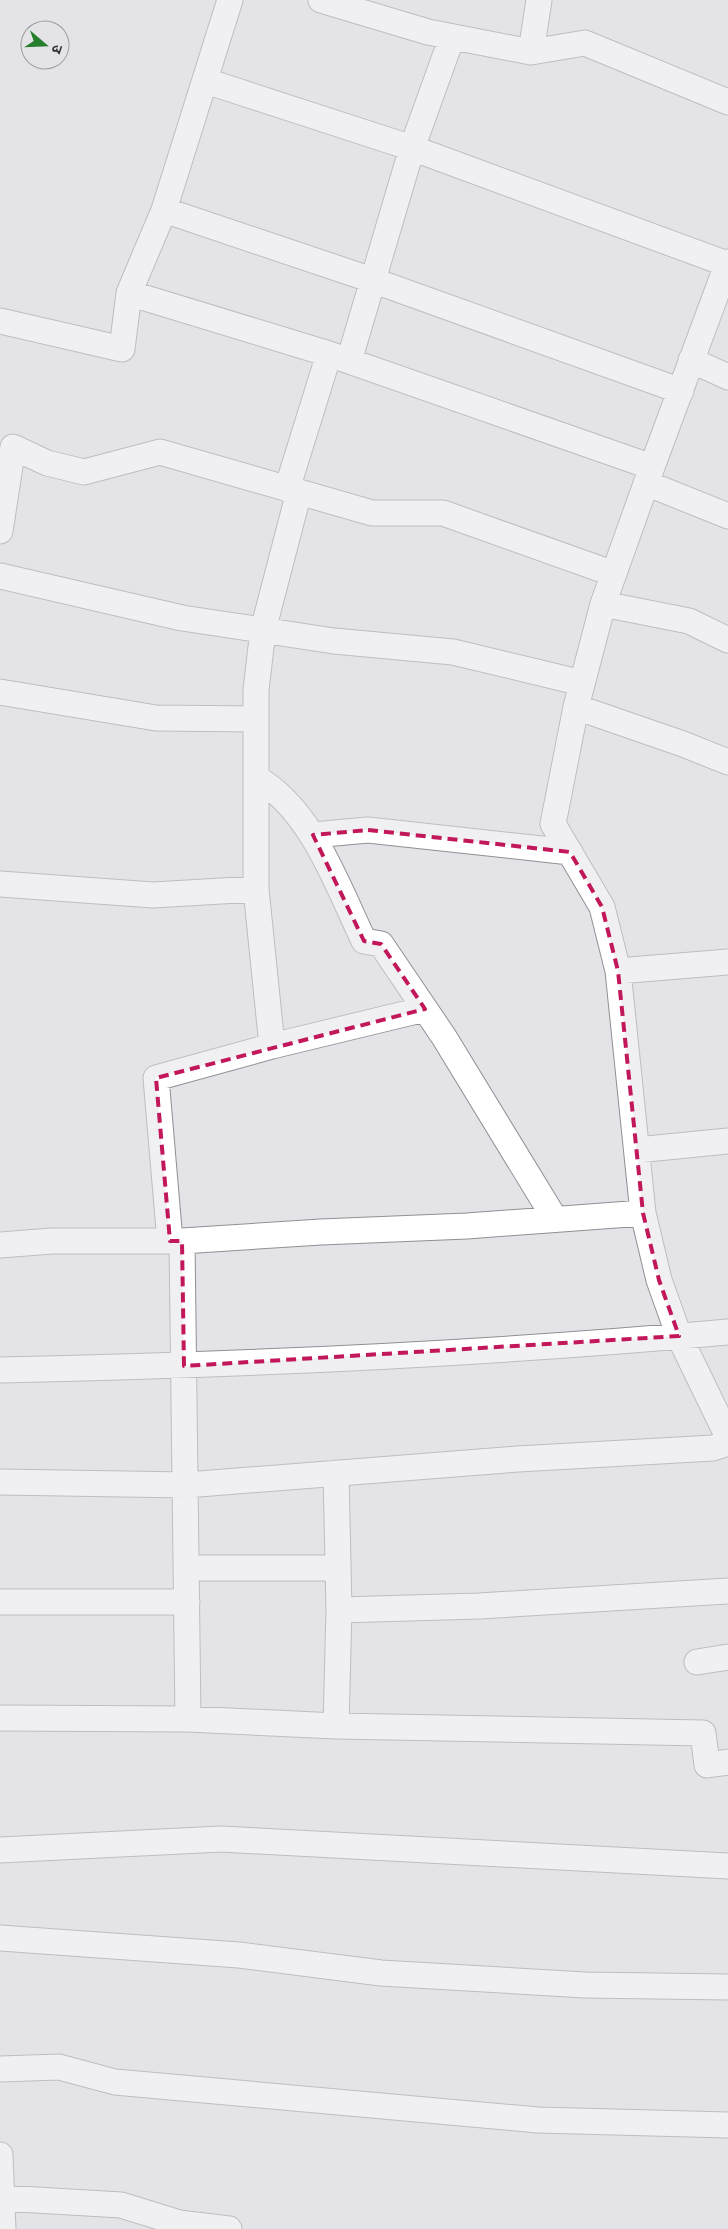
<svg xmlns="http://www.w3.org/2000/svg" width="728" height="2229" viewBox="0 0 728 2229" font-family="Barlow,'Noto Sans Devanagari',sans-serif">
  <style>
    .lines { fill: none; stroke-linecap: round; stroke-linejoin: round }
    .minor-casing { stroke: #909094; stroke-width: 27 }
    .minor { stroke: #fff; stroke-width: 25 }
    .marked { fill: none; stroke: #c2185b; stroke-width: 4; stroke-dasharray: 10 6; stroke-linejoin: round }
  </style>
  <rect width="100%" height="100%" fill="#e4e4e8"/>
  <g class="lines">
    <defs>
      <path id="minor" d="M321 0 428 32 531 52 585 43 728 102
        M531 52 539 0
        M206 81 412 148 727 264
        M164 210 372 280 681 391
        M728 262 652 467 603 604 576 707 553 824 602 907 618 971 643 1213 659 1280 679 1336 728 1437
        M129 293 164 210 230 0
        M0 321 122 349 129 293 329 354 652 467
        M691 360 728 377
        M349 361 412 148 452 37
        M646 483 728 516
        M287 489 329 354
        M299 492 263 630 256 690V778C311 808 338 887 364 941L381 944 444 1037 555 1219
        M0 531 13 447 47 463 84 472 160 452 372 513H443L614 574
        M0 576 182 618 334 641 453 652 582 683
        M603 604 689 621 728 640
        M0 692 156 718 256 719
        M576 707 683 744 728 762
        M256 778V889L272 1046
        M313 835 368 830 570 852
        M0 884 153 895 256 889
        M618 971 728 962
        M637 1150 728 1141
        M170 1241 156 1078 272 1046 425 1009
        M182 1241 188 1719
        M0 1245 52 1241H182L321 1232 467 1226 643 1213
        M0 1370C243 1365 486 1354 728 1332
        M336 1473 339 1610 336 1726
        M0 1482 186 1485 518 1459 713 1448 728 1443
        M187 1568H338
        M0 1602H187
        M339 1610 479 1606 728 1591
        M697 1662 728 1657
        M0 1718 188 1719 336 1726 703 1733 707 1765 728 1762
        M0 1850 221 1839 728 1866
        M0 1938 239 1955 381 1973 585 1985 728 1987
        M0 2069 59 2067 115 2082 538 2120 728 2125
        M0 2155 3 2229
        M2 2198 121 2205 179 2223 229 2229"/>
    </defs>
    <!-- minor casing -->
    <use href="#minor" class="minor-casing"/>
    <!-- minor -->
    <use href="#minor" class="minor"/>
  </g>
  <!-- marked area -->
  <path d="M0 0H728V2229H0ZM368 830 570 852 602 907 618 971 643 1213 659 1280 679 1336 184 1366 182 1241H170L156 1078 425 1009 381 944 364 941 313 835Z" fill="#e4e4e8" fill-opacity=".55" fill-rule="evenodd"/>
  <path class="marked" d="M368 830 570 852 602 907 618 971 643 1213 659 1280 679 1336 184 1366 182 1241H170L156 1078 425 1009 381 944 364 941 313 835Z"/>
  <!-- north arrow -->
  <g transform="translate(45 45) rotate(109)"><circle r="24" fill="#e4e4e8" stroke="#9d9da0"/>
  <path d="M0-4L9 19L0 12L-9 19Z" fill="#267f2d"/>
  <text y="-8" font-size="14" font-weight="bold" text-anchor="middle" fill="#323233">उ</text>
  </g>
</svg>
